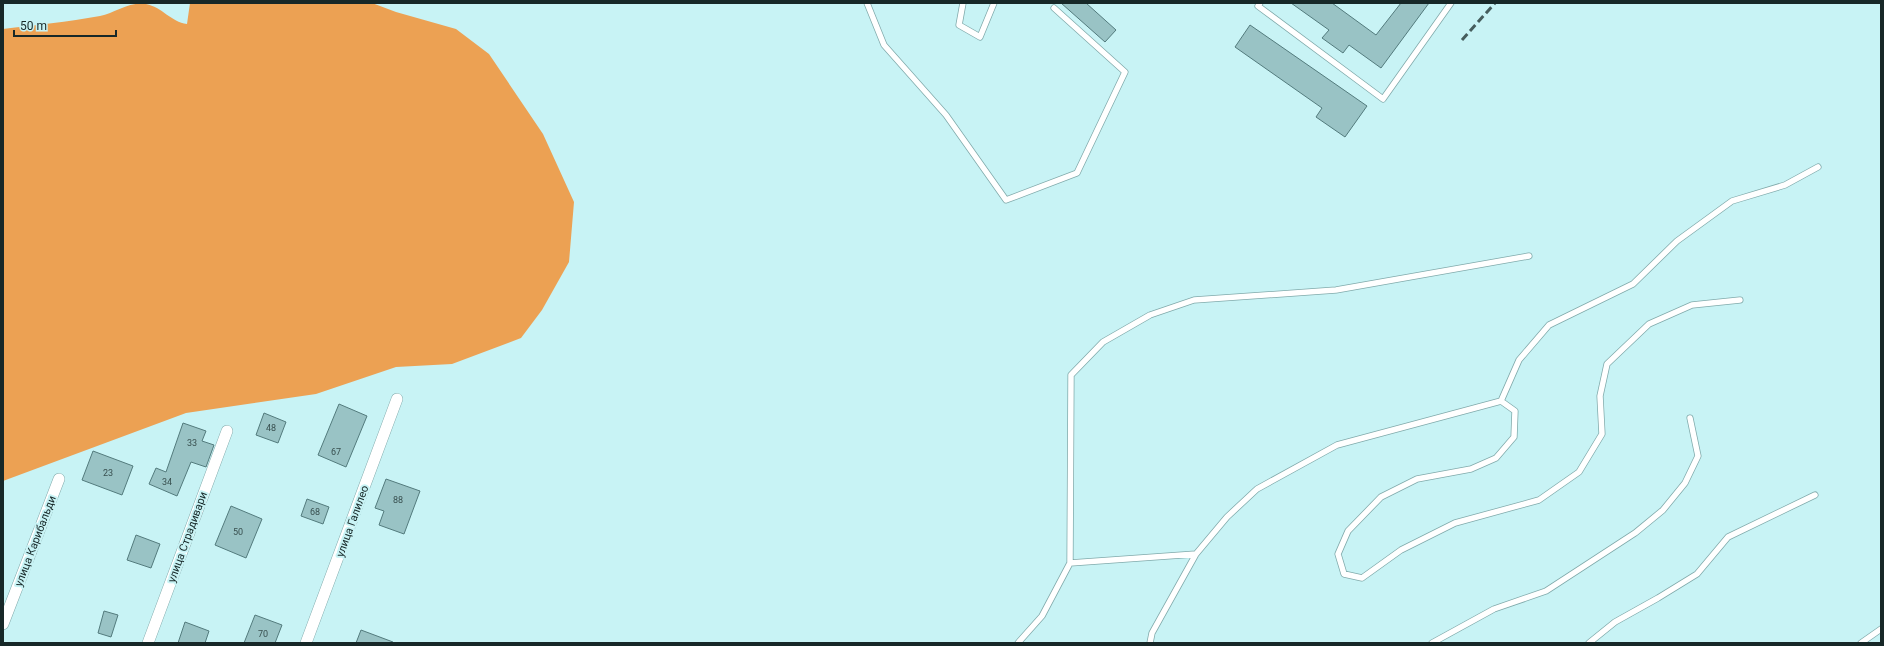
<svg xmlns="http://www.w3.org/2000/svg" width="1884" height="646" viewBox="0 0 1884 646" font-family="Roboto,sans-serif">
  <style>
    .forest { fill: #eca153 }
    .building { fill: #99c3c5; stroke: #537b7d }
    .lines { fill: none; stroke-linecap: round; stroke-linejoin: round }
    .service-casing { stroke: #80aaab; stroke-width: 7 }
    .minor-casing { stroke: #80aaab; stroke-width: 12 }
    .service { stroke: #fff; stroke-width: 5.5 }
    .minor { stroke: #fff; stroke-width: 11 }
    .rail { stroke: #455d5d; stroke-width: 3; stroke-dasharray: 8 4; stroke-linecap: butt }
    .labels { text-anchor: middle; stroke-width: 4; stroke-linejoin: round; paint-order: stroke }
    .number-label { font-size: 9px; fill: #384f4f }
    .street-label { font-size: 11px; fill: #172828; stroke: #c8f3f5 }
  </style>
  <rect width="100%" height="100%" fill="#c8f3f5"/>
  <!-- forest -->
  <path class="forest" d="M190 3H372L396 12 456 29 489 54 543 134 574 202 569 262 542 310 521 338 452 364 396 367 316 394 186 413 3 481V29C35 25 68 22 100 16 115 13 130 1 146 4 162 7 171 22 187 24Z"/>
  <!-- building -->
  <path class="building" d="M1061 3H1086L1116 30 1105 42Z
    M1291 3H1332L1376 35 1401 3H1429L1381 68 1349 45 1343 53 1322 38 1329 30Z
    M1250 25 1367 106 1345 137 1316 117 1322 108 1235 47Z
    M339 404 367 416 346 467 318 455Z
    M264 413 286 422 278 443 256 435Z
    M183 423 206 431 202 441 214 445 206 467 191 462 177 496 149 484 156 468 166 472Z
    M93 451 133 466 122 495 82 480Z
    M386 479 420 491 404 534 379 525 384 511 375 508Z
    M307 499 329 507 323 524 301 516Z
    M231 506 262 519 246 558 215 545Z
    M136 535 160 544 151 568 127 560Z
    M104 611 118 615 111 637 98 633Z
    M255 615 282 625 275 643H244Z
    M185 622 209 631 205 643H178Z
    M361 630 393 642V643H356Z"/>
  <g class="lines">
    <defs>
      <path id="service" d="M867 3 884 45 946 115 1006 200 1077 173 1125 72 1054 8
        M963 3 959 25 980 37 994 3
        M1260 3 1258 6 1383 99 1451 3
        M1501 401 1519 360 1549 325 1633 284 1677 241 1732 201 1785 185 1818 167
        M1070 563 1196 554
        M1018 643 1042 616 1070 563 1071 375 1103 342 1150 315 1194 300 1336 290 1529 256
        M1150 643 1152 633 1196 554 1227 517 1257 489 1337 445 1501 401 1515 411 1514 437 1496 458 1471 469 1417 479 1381 497 1348 531 1338 554 1344 574 1362 578 1401 550 1455 523 1539 500 1579 472 1602 434 1600 396 1607 364 1649 324 1692 305 1740 300
        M1432 643 1494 609 1546 591 1635 533 1663 510 1685 483 1698 456 1690 418
        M1589 643 1615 622 1658 598 1697 574 1728 537 1815 495
        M1861 643 1881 629"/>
      <path id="minor" d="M3 624 59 479
        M148 643 227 431
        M306 643 397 399"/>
    </defs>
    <!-- service casing -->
    <use href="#service" class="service-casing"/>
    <!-- minor casing -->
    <use href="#minor" class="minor-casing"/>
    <!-- service -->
    <use href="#service" class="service"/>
    <!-- minor -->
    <use href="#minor" class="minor"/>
    <!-- rail -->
    <path class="rail" d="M1462 40 1495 3"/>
  </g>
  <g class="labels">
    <!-- number labels -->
    <g class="number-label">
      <text x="271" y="431">48</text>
      <text x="192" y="446">33</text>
      <text x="336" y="455">67</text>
      <text x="108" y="476">23</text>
      <text x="167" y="485">34</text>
      <text x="398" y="503">88</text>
      <text x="315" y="515">68</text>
      <text x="238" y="535">50</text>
      <text x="263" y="637">70</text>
    </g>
    <!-- street labels -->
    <g class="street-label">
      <text transform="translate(352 521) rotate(-70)" y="4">улица Галилео</text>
      <text transform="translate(187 537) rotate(-70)" y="4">улица Страдивари</text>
      <text transform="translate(35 541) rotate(-69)" y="4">улица Карибальди</text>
    </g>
  </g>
  <!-- border -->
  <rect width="1884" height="646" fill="none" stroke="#172828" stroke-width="8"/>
  <!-- scale -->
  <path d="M14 30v6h102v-6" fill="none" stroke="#172828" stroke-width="2"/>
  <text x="20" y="30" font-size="12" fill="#172828" stroke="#c8f3f5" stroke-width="3" paint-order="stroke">50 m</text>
</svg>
